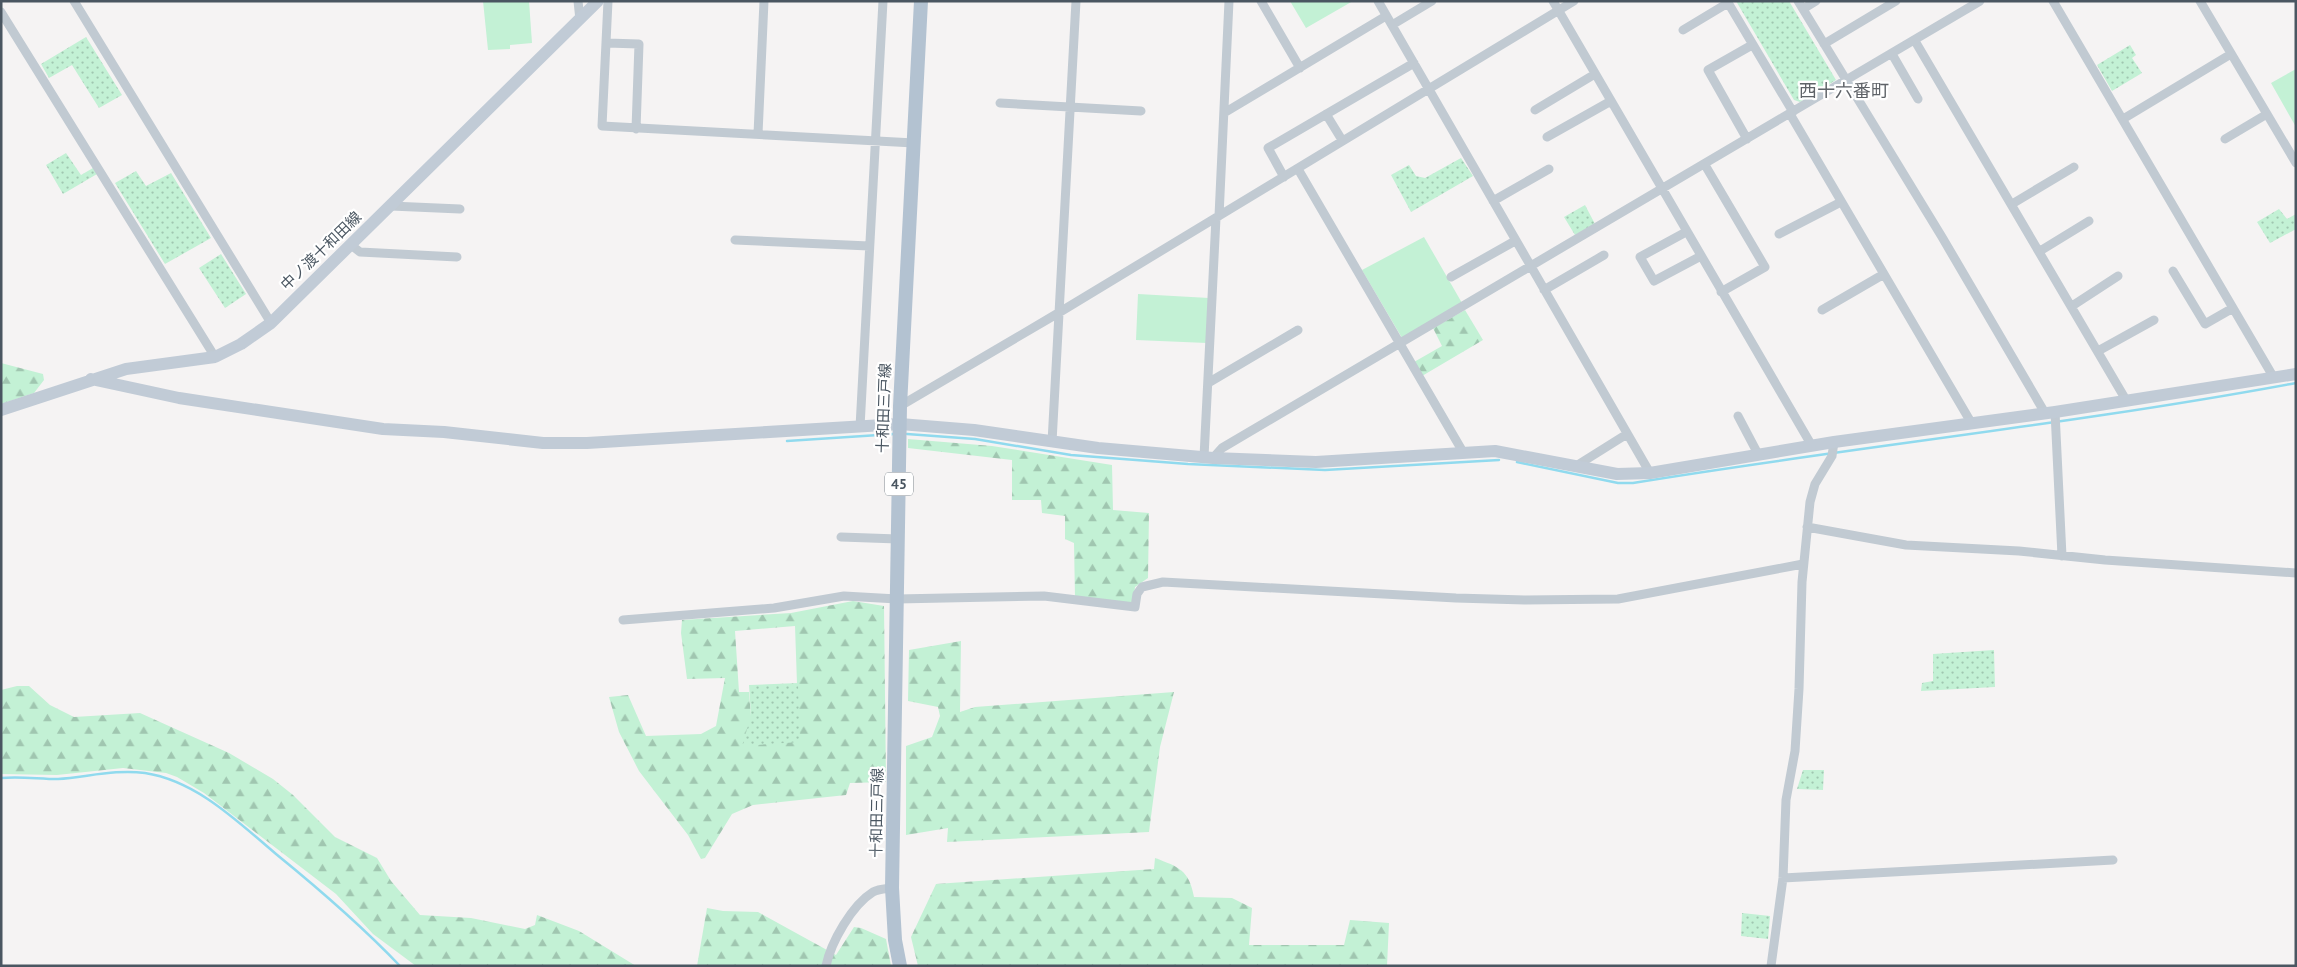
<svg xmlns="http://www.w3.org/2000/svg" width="2297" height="967" viewBox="0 0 2297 967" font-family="'PT Sans','Noto Sans JP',sans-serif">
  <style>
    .grass { fill: #c3f1d5 }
    .forest { fill: url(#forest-firs); fill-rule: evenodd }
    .park { fill: url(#park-dots) }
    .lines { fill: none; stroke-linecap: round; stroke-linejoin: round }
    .stream { stroke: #90daee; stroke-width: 2.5 }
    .street { stroke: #c1cad2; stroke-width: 9 }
    .secondary { stroke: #c1cbd6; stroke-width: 12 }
    .primary { stroke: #b3c2d1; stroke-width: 14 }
    .labels { text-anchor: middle; stroke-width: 4.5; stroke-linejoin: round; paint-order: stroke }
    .shield { fill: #fff; stroke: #808990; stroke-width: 1 }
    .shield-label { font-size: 14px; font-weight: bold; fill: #4a5661 }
    .street-label { font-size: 15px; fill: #4a5661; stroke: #fff }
    .quarter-label { font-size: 18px; fill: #5f6368; stroke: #fff }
  </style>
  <defs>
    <pattern id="forest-firs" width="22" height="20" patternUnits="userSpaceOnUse" patternTransform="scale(1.25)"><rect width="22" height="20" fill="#c3f1d5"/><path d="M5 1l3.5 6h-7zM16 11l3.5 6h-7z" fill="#a0c6b0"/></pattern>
    <pattern id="park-dots" width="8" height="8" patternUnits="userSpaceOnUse" patternTransform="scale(1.25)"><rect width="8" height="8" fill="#c3f1d5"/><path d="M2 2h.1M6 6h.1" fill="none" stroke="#a0c6b0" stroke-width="1.8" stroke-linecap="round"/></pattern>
  </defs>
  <rect width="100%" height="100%" fill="#f5f3f3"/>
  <!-- grass -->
  <path class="grass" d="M483 1H529L532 43 510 45V49L488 50Z
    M1290 1H1353L1306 28Z
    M2296 69V127L2271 83Z
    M1424 237 1462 303 1402 338 1362 270Z
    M1138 294 1209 298 1207 343 1136 340Z"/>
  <!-- forest -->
  <path class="forest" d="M1465 310 1483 340 1422 376 1414 362 1442 346 1433 328Z
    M1 363 43 374 44 380 34 393 1 404Z
    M908 439 992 446 1112 465 1113 510 1149 513 1148 578 1135 587 1133 603 1075 598 1074 543 1065 539V516L1042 513 1041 500H1012V460L908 448Z
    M853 601 884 606 886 782 850 783 846 795 753 805 732 814 705 858 701 859 688 835 639 771 619 732 609 697 628 695 646 736 701 734 716 726 725 678 687 679 681 633 682 620 791 613ZM795 626 799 742 751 716 749 692H739L735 631Z
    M961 641 960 712 975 707 1174 692 1160 747 1149 832 947 842 948 828 906 835V746L932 737 940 716 938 707 908 701 909 650Z
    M17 686H29L50 705 74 717 140 713 229 753 273 779 293 795 335 837 377 858 391 881 420 915 471 918 525 929 535 925 537 915 579 931 636 966H416L373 934 336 894 204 793 177 777 166 773 123 768 57 775 1 774V690Z
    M1155 858C1179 867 1189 870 1194 897L1232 898 1252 908 1249 945H1344L1350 920 1389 923 1387 966H918L911 937 936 884 1154 869Z
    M707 908 723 911 758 912 836 955 854 927 861 928 886 939 891 966H697Z"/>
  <!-- park -->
  <path class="park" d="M1736 1H1789L1836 80 1800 102 1794 100Z
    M86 37 122 95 99 108 72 65 49 78 41 64Z
    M2130 45 2136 55 2132 58 2142 73 2112 91 2097 65Z
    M66 153 81 175 93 168 97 174 63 194 46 165Z
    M1461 158 1473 176 1411 212 1391 175 1409 165 1416 176 1425 178Z
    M136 171 146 186 171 173 211 238 165 264 115 183Z
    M1585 205 1595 224 1575 235 1564 217Z
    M2279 209 2287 219 2296 214V229L2270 243 2257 222Z
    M221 254 246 294 225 308 199 268Z
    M1994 650 1995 687 1921 691 1922 683 1933 681V654Z
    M798 683 800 742 742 746 751 716 749 685Z
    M1803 770H1824L1823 790 1797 789Z
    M1742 913 1770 916 1768 939 1741 936Z"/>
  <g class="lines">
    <!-- stream -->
    <path class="stream" d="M907 434 975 439 1071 455 1188 464 1325 470 1499 460
      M787 441 894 434
      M1517 462 1618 483H1633C1853 447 2076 424 2296 383
      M1 778C20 776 39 779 58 779 87 777 116 769 145 773 197 781 238 822 276 854 319 889 361 925 400 966"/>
    <!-- street -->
    <path class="street" d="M74 1 271 323
      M578 1 580 20
      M608 1 602 126 914 143
      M1261 1 1300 68
      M1378 1 1650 473
      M1553 1 1812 446
      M1727 1 1793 112
      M1798 1 1942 237 2045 413
      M2053 1 2274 378
      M2200 1 2296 163
      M1803 9 1816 1
      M1 12 215 357
      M1392 25 1432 1
      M1683 30 1728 3
      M1915 41 2126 400
      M607 43 639 44 636 129
      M1824 44 1896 1
      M1892 54 1918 99
      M1000 103 1141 111
      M1535 110 1595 74
      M1224 113 1386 16
      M1326 114 1342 140
      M1790 114 1972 424
      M2123 119 2231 54
      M758 134 764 1
      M1547 137 1611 101
      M1747 139 1708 70 1752 45
      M2225 139 2267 114
      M1705 165 1765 267 1721 292
      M1298 169 1463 452
      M1284 177 1268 148 1414 63
      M1493 201 1549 169
      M2012 204 2074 167
      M391 206 460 209
      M1219 216 1229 1
      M1686 232 1640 257 1654 281 1701 256
      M1779 234 1841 202
      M735 240 869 246
      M351 245 360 252 457 257
      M2040 251 2089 221
      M2173 271 2205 324 2233 308
      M1451 277 1515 241
      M1544 290 1604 255
      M2072 306 2118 276
      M1822 310 1884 274
      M2098 351 2154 320
      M1208 383 1298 330
      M900 406 1060 312 1574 1
      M2055 412 2062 556
      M1738 416 1758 454
      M860 427 883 1
      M1052 442 1076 1
      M1204 457 1216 218
      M1213 458 1222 448 1980 1
      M1576 466 1627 434
      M1807 527 1906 545 2019 551 2105 560 2296 573
      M841 537 898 539
      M623 620 774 608 844 596 897 599 1044 596 1135 607 1137 594 1142 587 1163 582 1456 598 1525 600 1618 599 1803 564
      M1783 878 2113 860
      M826 966C831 942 852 905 873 892 879 889 885 889 892 888
      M1771 966 1783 878 1786 800 1795 751 1799 689 1802 582 1810 502 1815 484 1832 456 1834 442"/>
    <!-- secondary -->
    <path class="secondary" d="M91 379 179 398 383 429 444 432 543 443H587L900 424 974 430 1098 448 1213 458 1316 462 1495 451 1617 474 1650 473 1834 442 2055 412 2296 374
      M1 410 126 369 215 357 241 344 271 323 598 1"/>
    <!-- primary -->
    <path class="primary" d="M900 966 895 940 892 888 900 406 921 1"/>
  </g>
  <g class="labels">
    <!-- shield labels -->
    <rect class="shield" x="885" y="472.5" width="28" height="23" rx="4"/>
    <g class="shield-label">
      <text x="899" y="489">45</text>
    </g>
    <!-- street labels -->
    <g class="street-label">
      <text transform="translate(321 251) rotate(-44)" y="5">中ノ渡十和田線</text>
      <text transform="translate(884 408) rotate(-88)" y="5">十和田三戸線</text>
      <text transform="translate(877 813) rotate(-89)" y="5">十和田三戸線</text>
    </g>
    <!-- quarter labels -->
    <g class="quarter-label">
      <text x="1844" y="97">西十六番町</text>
    </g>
  </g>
  <!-- border -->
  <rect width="2297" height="967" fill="none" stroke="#4a5661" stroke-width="5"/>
</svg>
